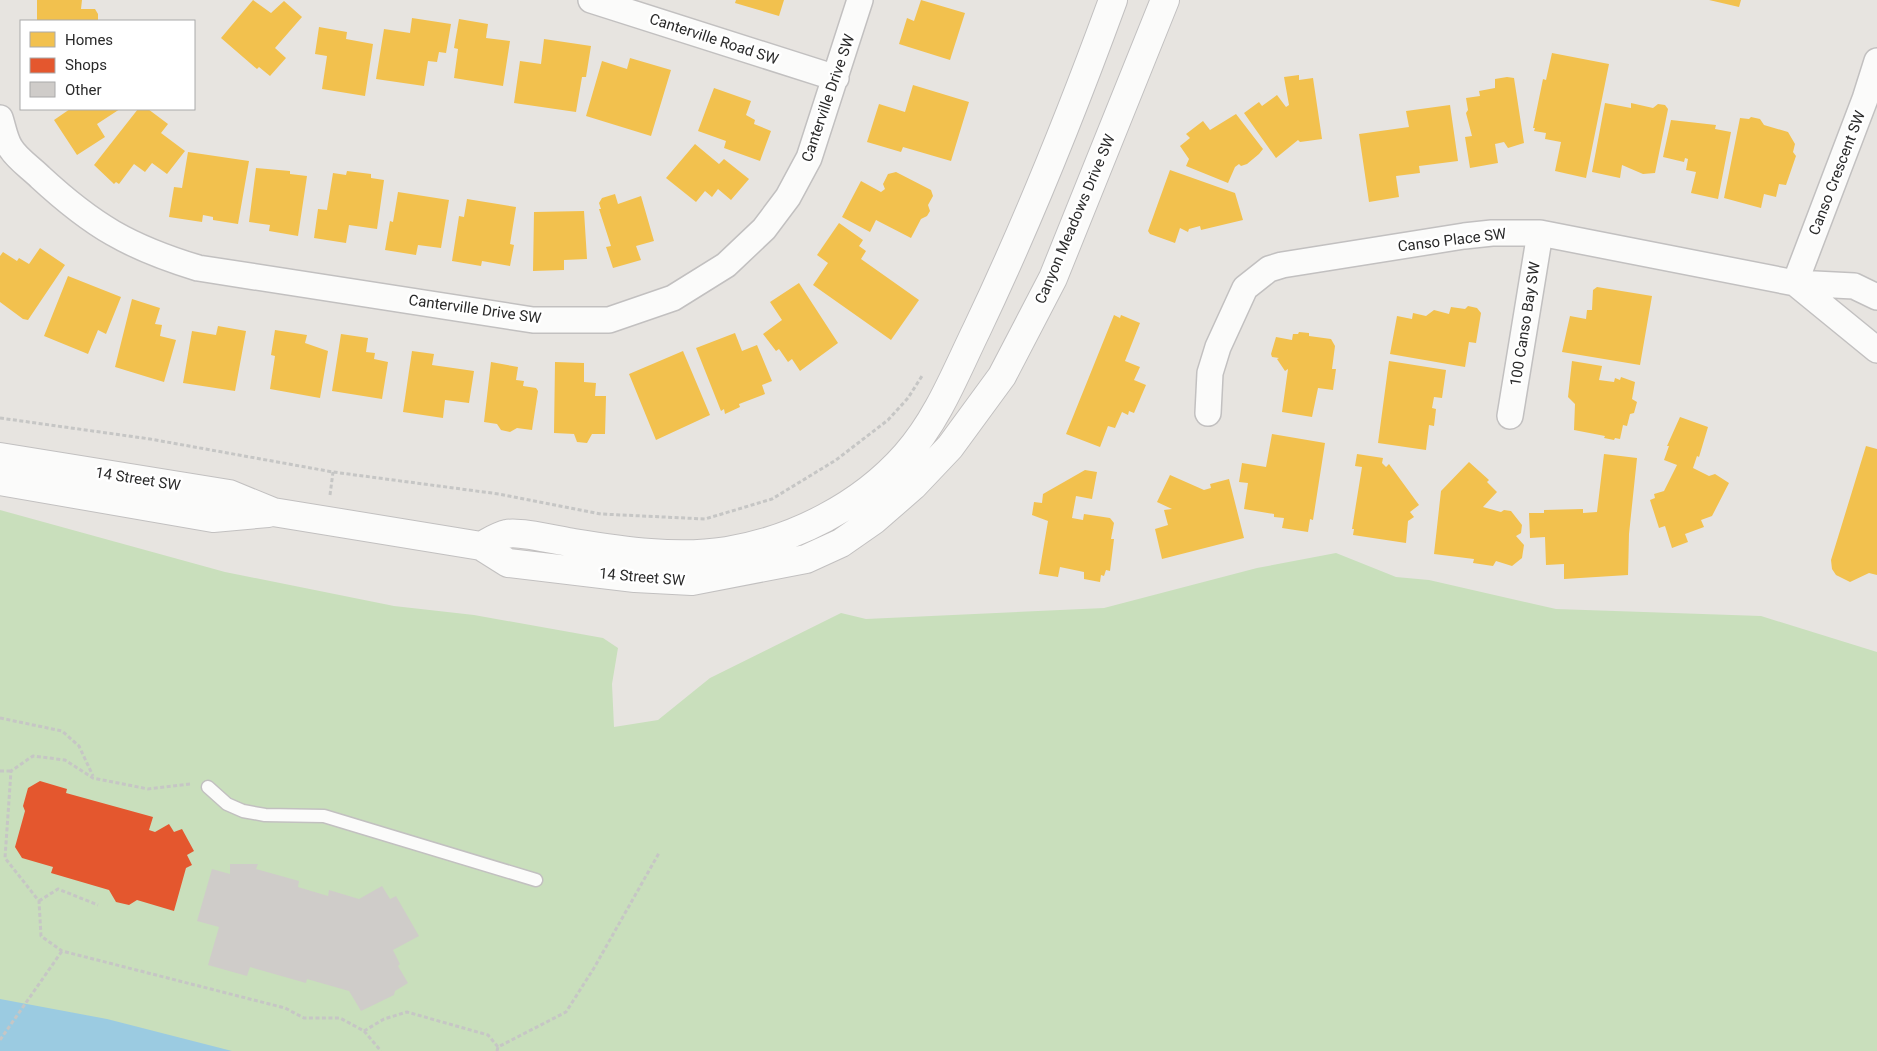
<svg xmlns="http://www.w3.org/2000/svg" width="1877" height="1051" viewBox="0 0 1877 1051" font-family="Roboto,sans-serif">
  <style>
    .green { fill: #c9dfbc }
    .water { fill: #9bcbe1 }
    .homes { fill: #f2c14e }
    .shops { fill: #e4572e }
    .building { fill: #cfccc9 }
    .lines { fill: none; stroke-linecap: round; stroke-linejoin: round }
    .lane-casing { stroke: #c2c0c0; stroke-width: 15 }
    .street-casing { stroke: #c2c0c0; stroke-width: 28 }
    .secondary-casing { stroke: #c2c0c0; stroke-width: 30 }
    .path { stroke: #c6c6c5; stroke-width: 3; stroke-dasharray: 4 2.5; stroke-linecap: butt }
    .lane { stroke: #fbfbfa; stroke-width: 12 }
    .street { stroke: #fbfbfa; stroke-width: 25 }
    .secondary { stroke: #fbfbfa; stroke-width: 28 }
    .labels { text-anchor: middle; stroke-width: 5; stroke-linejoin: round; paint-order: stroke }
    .street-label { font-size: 15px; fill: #2a2a2a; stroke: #fff }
  </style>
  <rect width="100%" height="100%" fill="#e7e4e0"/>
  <!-- green -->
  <path class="green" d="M0 510 225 572 394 606 474 615 603 638 618 648 612 684 614 727 658 720 710 678 841 613 866 619 1104 608 1257 568 1336 553 1396 577 1429 580 1556 609 1761 616 1877 652V1051H0Z"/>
  <!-- water -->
  <path class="water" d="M0 999 107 1019 232 1051H0Z"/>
  <!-- homes -->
  <path class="homes" d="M37 0H82L81 9H95L98 14V21H37Z
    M253 0 271 13 284 1 302 17 275 48 286 58 270 76 259 67 257 69 221 38Z
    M736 0H784L779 16 735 3Z
    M921 0 965 13 950 60 899 44 907 18 914 21Z
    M1709 0H1741L1739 7Z
    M412 18 451 24 446 53 439 52 437 62 428 61 424 86 376 79 384 29 410 33Z
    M459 19 488 24 486 38 510 41 503 86 454 78 458 49 454 48Z
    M319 27 347 32 346 39 373 44 365 96 322 89 327 56 315 54Z
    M544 39 591 46 586 77H582L576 112 514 103 520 61 541 64Z
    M1552 53 1609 64 1586 178 1555 171 1561 142 1545 139 1546 133 1534 131 1535 128H1533L1543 79 1546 80Z
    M630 58 671 70 651 136 586 116 602 61 627 69Z
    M1299 75V80L1313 78 1322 139 1300 142 1298 140 1276 158 1244 113 1259 102 1262 106 1277 95 1286 107 1289 105 1284 77Z
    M1507 77 1514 78 1524 143 1508 148 1504 142 1495 144 1498 163 1470 168 1465 137 1472 136 1466 113 1468 110 1466 98 1480 96 1479 91 1495 88V79Z
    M913 85 969 102 951 161 903 147 901 152 867 142 879 104 905 112Z
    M714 88 751 101 746 115 755 120 754 124 771 131 760 161 724 148 726 141 698 131Z
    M1605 103 1631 108V103L1653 108 1658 104 1665 105 1668 109 1655 173 1643 174 1622 165 1620 178 1592 172Z
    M1450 105 1458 161 1419 166 1420 173 1396 176 1399 197 1369 202 1359 134 1409 127 1406 111Z
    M70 109H120L97 124 105 137 77 155 54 120Z
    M138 109H148L168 124 161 133 185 151 167 174 152 163 145 172 134 164 119 184 116 182 114 184 94 165Z
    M1236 114 1263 149 1259 154 1247 164 1241 166 1239 164 1235 167 1228 183 1186 166 1189 159 1180 146 1190 138 1186 134 1203 121 1210 130Z
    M1751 117 1760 119 1764 125 1788 132 1795 144 1793 152 1796 156 1786 185 1779 184 1776 197 1764 194 1761 208 1724 198 1740 118 1749 119Z
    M1671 120 1716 125 1715 129 1731 132 1718 199 1691 193 1696 172 1686 170 1688 159 1685 158 1684 162 1663 157Z
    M695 144 719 164 724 159 749 179 731 200 718 189 712 197 705 191 696 202 666 178Z
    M188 152 249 161 238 224 213 220V217L203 215 202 222 169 217 174 187 182 188Z
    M256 168 290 171V174L307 176 298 236 269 231 270 225 249 222Z
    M1170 170 1235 193 1243 220 1201 230 1200 226 1189 229 1188 232 1180 228 1175 243 1150 234 1148 231Z
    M347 171 371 174V178L384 180 377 229 349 225 346 243 314 238 318 209 327 210 333 173 346 175Z
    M896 172 931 190 933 196 928 205 930 211 927 216 921 219 911 238 876 220 870 232 842 217 861 181 881 192 885 189 883 184 888 174Z
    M398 192 449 200 441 248 418 245 416 255 385 250 390 221 393 222Z
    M615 194 618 204 641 196 654 241 636 246 641 260 613 268 606 247 611 246 599 209H601L599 203 602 198Z
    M467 199 516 207 510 244 514 245 510 266 482 261 481 266 452 261 459 216 464 217Z
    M584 211 587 259 564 260V270L533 271 534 212Z
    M839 223 863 240 859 246 866 251 861 259 919 300 891 340 813 285 828 263 817 255Z
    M40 248 65 265 28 320 23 319 0 302V256L3 252 17 261 19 258 29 264Z
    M68 276 121 297 106 334 98 330 88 354 44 336Z
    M799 283 838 343 800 371 792 359 788 362 779 349 776 351 763 334 782 320 770 302Z
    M1597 287 1652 296 1640 365 1562 352 1570 316 1586 319 1587 310H1592L1593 290Z
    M132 299 160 308 155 324 162 325 160 336 176 340 164 382 115 367Z
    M1468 306 1477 308 1481 313 1476 343 1469 342 1465 367 1390 354 1397 316 1412 319 1413 313 1426 316 1434 310 1449 314 1451 307 1465 309Z
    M1114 315 1120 318 1121 315 1140 323 1125 361 1140 367 1134 380 1146 385 1134 413 1129 411 1128 415 1122 412 1115 428 1108 426 1100 447 1066 434Z
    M218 326 246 331 235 391 183 383 192 331 216 335Z
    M275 330 307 335 305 343 328 351 320 398 270 389 275 356 271 355Z
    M1299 332 1309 333V336L1331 339 1335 346 1332 369H1336L1333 390 1318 388 1312 417 1282 412 1288 369 1285 371 1277 359 1279 358 1272 357 1271 354 1276 337 1292 340 1293 334H1298Z
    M735 333 742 351 757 345 772 381 762 385 765 394 739 404 740 407 725 414 724 409 721 411 696 348Z
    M341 334 368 338 366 352 375 353 374 359 388 362 382 399 332 391Z
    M412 351 434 354 432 365 474 371 469 403 445 400 443 418 403 412Z
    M683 351 710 415 656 440 629 374Z
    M1389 361 1446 370 1442 398 1434 397 1432 408 1436 409 1434 426 1429 425 1426 450 1378 443Z
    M1572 361 1602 366 1599 380 1614 382 1615 378 1620 380 1621 377 1635 382 1632 399 1637 402 1634 413 1630 414 1627 426 1623 425 1620 439 1615 438 1614 440 1604 438 1605 436 1574 430 1575 404 1568 397Z
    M491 362 518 367 516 380 524 381 523 386 536 388 538 391 532 430 517 428 510 432 501 430 497 424 484 422Z
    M555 362 584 363V382L596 383 595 396H606L605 434H592L587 443 577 442 574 434 554 433Z
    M1680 417 1708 427 1699 457 1697 456 1693 468 1709 476 1715 474 1729 483 1712 516 1701 520 1704 527 1685 534 1688 542 1672 548 1665 526 1659 528 1650 500 1655 498 1654 494 1664 491 1677 465 1664 460 1669 446H1667Z
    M1272 434 1325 443 1313 520 1310 519 1308 532 1282 528 1284 518 1274 517V514L1244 509 1248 483 1239 482 1242 463 1266 467Z
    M1866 446 1877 449V575L1869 573 1850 582 1836 575 1832 569 1831 560Z
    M1357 454 1383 458 1382 463 1386 467 1389 464 1419 505 1410 512 1414 517 1408 521 1406 543 1353 535 1354 529H1352L1362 467 1355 466Z
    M1604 454 1637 458 1629 534 1628 575 1564 579V564L1546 565 1545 537 1530 538 1529 513H1544V510L1583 509V513L1597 512Z
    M1469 462 1489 480 1487 482 1497 492 1483 507 1501 512 1504 510 1511 511 1522 525 1521 533 1516 536 1524 545 1522 558 1512 566 1496 561 1493 566 1473 563 1474 559 1434 554 1441 491Z
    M1085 470 1097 472 1092 499 1076 496 1072 518 1083 520 1084 514 1110 518 1114 523 1111 539H1114L1110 571 1106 570 1104 576 1101 575 1100 582 1084 579V572L1060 567 1058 577 1039 574 1048 521 1032 515 1034 502 1042 503 1043 494Z
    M1170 475 1204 490 1211 488 1210 484 1229 479 1244 538 1162 559 1155 529 1168 525 1164 510 1172 509 1157 502Z"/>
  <!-- shops -->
  <path class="shops" d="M40 781 67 789 66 793 153 817 149 830 155 832 169 824 174 832 182 829 194 851 187 855 192 865 186 868 174 911 137 900 129 905 116 902 109 890 51 873 53 867 22 858 15 847 25 811 23 806 28 788Z"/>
  <!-- building -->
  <path class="building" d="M230 864H258L256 869 299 881 298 887 328 896 329 890 359 899 382 886 390 899 396 896 419 936 393 950 400 964 398 966 408 983 395 991 394 995 361 1011 349 991 307 979 306 983 250 967 247 976 208 965 219 927 197 921 212 869 230 874Z"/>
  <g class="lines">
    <defs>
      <path id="lane" d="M208 787 227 804 243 811 265 815 324 816 536 880"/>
      <path id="street" d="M591 0 836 78
        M0 118C3 127 5 139 10 147 16 158 31 168 40 177 93 226 129 247 198 268L533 320H609L673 298 726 265 764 229 788 197 809 158 860 0
        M1795 283 1865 99 1877 61
        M1795 283 1877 350
        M1208 413 1210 373 1218 347 1245 288 1269 269 1282 265 1464 236 1492 233H1540L1795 283 1854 286 1877 297
        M1510 416 1540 233"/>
      <path id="secondary" d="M0 457 229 494 273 512 481 546 508 563 635 578 692 581 806 559 841 543 874 520 913 486 950 447 1002 376 1053 278 1165 0
        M0 481 213 518 268 513
        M481 546C489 542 498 536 507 534 518 531 560 541 574 543 623 551 677 559 727 551 794 540 861 506 906 455 938 419 956 372 977 329 1028 222 1072 112 1113 0"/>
    </defs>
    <!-- lane casing -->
    <use href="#lane" class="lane-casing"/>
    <!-- street casing -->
    <use href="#street" class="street-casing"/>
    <!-- secondary casing -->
    <use href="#secondary" class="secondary-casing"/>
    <!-- path -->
    <path class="path" d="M0 418 150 439 333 472 499 494 601 514 705 519 772 499 836 460 888 420 908 398 922 376
      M330 495 333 472
      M0 718 62 731 79 746 93 776
      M0 771H11
      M190 784 148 789 93 778 65 760 33 756 11 771 5 858 39 901 41 936 62 951 285 1008 304 1018H340L364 1031 381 1051
      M39 901 58 889 98 905
      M364 1031 384 1019 407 1012 488 1035 498 1047
      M0 1040 62 951
      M497 1051 498 1047 566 1012 594 968 659 853"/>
    <!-- lane -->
    <use href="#lane" class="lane"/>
    <!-- street -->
    <use href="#street" class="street"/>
    <!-- secondary -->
    <use href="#secondary" class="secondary"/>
  </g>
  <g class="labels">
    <!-- street labels -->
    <g class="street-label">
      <text transform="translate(714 39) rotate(18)" y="5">Canterville Road SW</text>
      <text transform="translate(828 98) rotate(-71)" y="5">Canterville Drive SW</text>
      <text transform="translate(1837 173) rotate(-69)" y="5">Canso Crescent SW</text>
      <text transform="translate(1075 219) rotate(-67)" y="5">Canyon Meadows Drive SW</text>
      <text transform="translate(1452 240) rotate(-7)" y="5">Canso Place SW</text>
      <text transform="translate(475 309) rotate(8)" y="5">Canterville Drive SW</text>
      <text transform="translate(1525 324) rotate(-81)" y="5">100 Canso Bay SW</text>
      <text transform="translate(138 479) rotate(9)" y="5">14 Street SW</text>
      <text transform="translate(642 577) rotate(5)" y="5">14 Street SW</text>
    </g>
  </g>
  <!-- legend -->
  <rect x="20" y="20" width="175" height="90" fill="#ffffff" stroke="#aaaaaa"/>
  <rect x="30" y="32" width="25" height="15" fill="#f2c14e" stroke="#aaaaaa"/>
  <text x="65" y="45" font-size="15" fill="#2a2a2a">Homes</text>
  <rect x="30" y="58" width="25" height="15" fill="#e4572e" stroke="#aaaaaa"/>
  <text x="65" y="70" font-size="15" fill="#2a2a2a">Shops</text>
  <rect x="30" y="82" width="25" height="15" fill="#cfccc9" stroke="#aaaaaa"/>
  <text x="65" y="95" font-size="15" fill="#2a2a2a">Other</text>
</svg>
